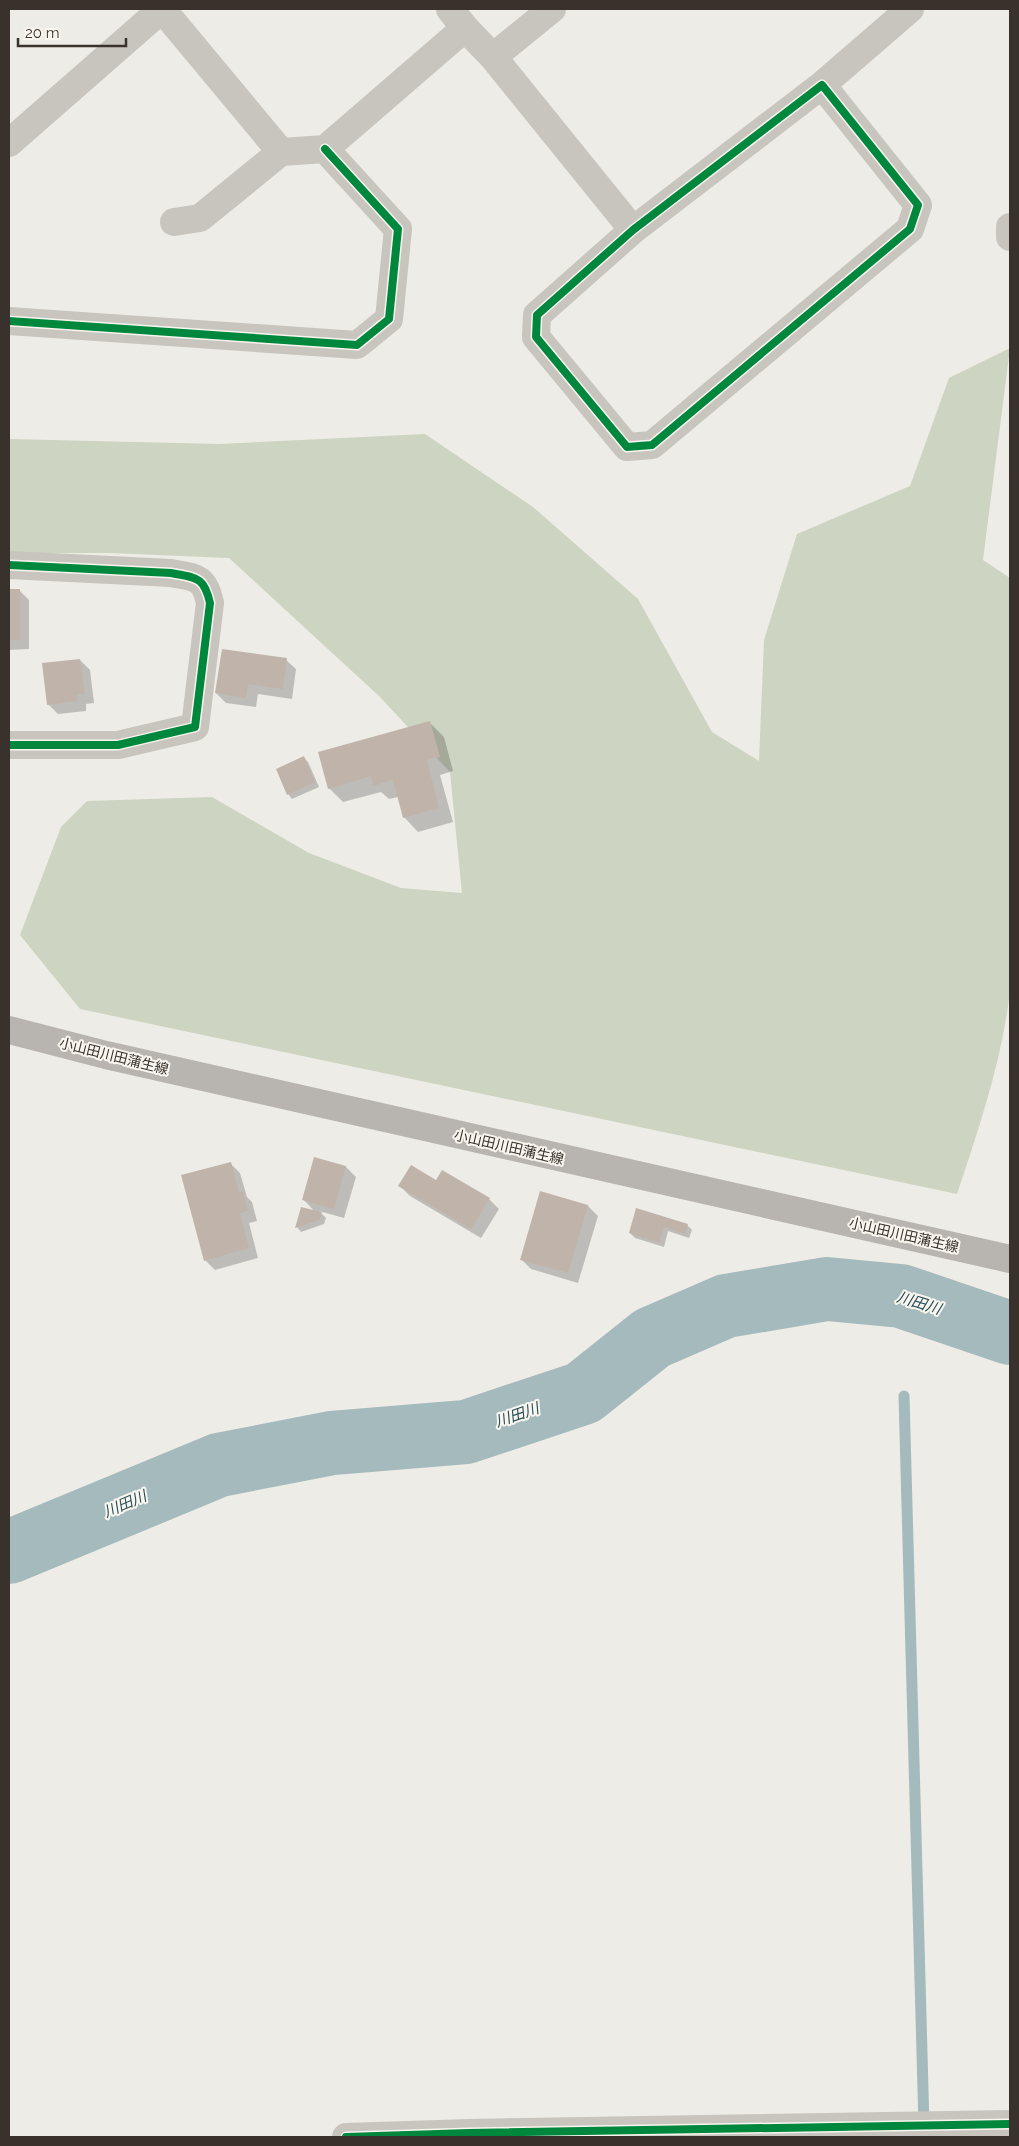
<svg xmlns="http://www.w3.org/2000/svg" width="1019" height="2146" viewBox="0 0 1019 2146" font-family="Raleway,'Noto Sans JP',sans-serif">
  <style>
    .green { fill: #cdd4c1 }
    .shadow { fill: #0003 }
    .lines { fill: none; stroke-linecap: round; stroke-linejoin: round }
    .stream { stroke: #a4babd; stroke-width: 11 }
    .river { stroke: #a4babd; stroke-width: 64 }
    .building { fill: #c0b4aa }
    .minor { stroke: #c8c4be; stroke-width: 28 }
    .secondary { stroke: #b8b4af; stroke-width: 28 }
    .cycleway-casing { stroke: #f9f6ef; stroke-width: 11 }
    .cycleway { stroke: #00873e; stroke-width: 8 }
    .labels { text-anchor: middle; stroke-width: 4; stroke-linejoin: round; paint-order: stroke }
    .street-label { font-size: 14px; fill: #39322c; stroke: #f9f6ef }
    .water-label { font-size: 15px; font-style: italic; fill: #254c57; stroke: #f9f6ef }
  </style>
  <rect width="100%" height="100%" fill="#eeece6"/>
  <!-- green -->
  <path class="green" d="M1010 348 983 560 1010 578V991C1002 1061 979 1128 957 1194L80 1009 20 935 61 827 87 801 212 797 309 853 401 888 462 893 450 772 379 696 229 558 109 553H9L10 439 219 444 425 434 533 507 638 599 712 732 759 761 764 640 797 534 910 486 949 378Z"/>
  <!-- shadow -->
  <path class="shadow" d="M9 590H19L29 600V649L9 650Z
    M80 660 90 670 94 703 86 704V711L58 714 48 704Z
    M286 660 296 669 292 699 258 694 256 707 226 703 216 693Z
    M430 723 444 737 453 771 440 775 453 822 418 832 404 817 398 797 389 799 381 792 343 802 329 788Z
    M303 757 308 762 319 787 292 799 288 794Z
    M315 1158 346 1167 356 1177 344 1218 319 1211 326 1218 324 1224 301 1232 297 1227 315 1212 303 1199Z
    M230 1163 240 1173 247 1197 252 1202 257 1221 249 1223 258 1258 215 1270 205 1260Z
    M436 1182 489 1199 499 1209 481 1238 410 1196 400 1186Z
    M541 1192 588 1206 598 1216 578 1283 531 1269 521 1259Z
    M637 1210 687 1225 692 1230 689 1238 668 1231 664 1247 635 1238 630 1233Z"/>
  <g class="lines">
    <!-- stream -->
    <path class="stream" d="M904 1396 924 2126"/>
    <!-- river -->
    <path class="river" d="M9 1552 219 1465 332 1443 466 1432 583 1393 652 1338 726 1306 827 1289 901 1296 1010 1333"/>
  </g>
  <!-- building -->
  <path class="building" d="M9 589H20V640H9Z
    M222 649 287 658 283 689 248 684 246 698 215 693Z
    M80 659 85 694H77V701L47 705 42 663Z
    M430 721 440 757 427 760 439 808 403 818 393 780 373 786 371 776 328 789 318 752Z
    M304 756 315 782 287 795 276 769Z
    M314 1157 346 1166 334 1209 302 1200Z
    M231 1162 239 1192 243 1191 248 1211 240 1213 249 1248 204 1261 181 1175Z
    M411 1165 436 1180 442 1170 490 1198 471 1229 398 1186Z
    M540 1191 588 1205 568 1273 520 1260Z
    M301 1207 322 1212 320 1220 295 1228Z
    M636 1208 688 1224 685 1234 664 1227 659 1243 629 1233Z"/>
  <g class="lines">
    <!-- minor -->
    <path class="minor" d="M162 9 281 152 325 149 465 28
      M450 9 465 28 493 57 633 230
      M493 57 552 9
      M822 85 918 205 910 229 652 445 627 447 536 337 537 315 633 230Z
      M822 85 910 9
      M9 143 162 9
      M174 222 200 218 281 152
      M1010 227V237
      M9 321 357 345 389 319 398 229 325 149
      M9 565 171 573C196 578 204 576 210 603L195 727 118 745H9
      M346 2137 469 2133 1010 2124"/>
    <!-- secondary -->
    <path class="secondary" d="M9 1030 106 1055 1010 1259"/>
    <defs>
      <path id="cycleway" d="M822 85 918 205 910 229 652 445 627 447 536 337 537 315 633 230Z
        M9 321 357 345 389 319 398 229 325 149
        M9 565 171 573C196 578 204 576 210 603L195 727 118 745H9
        M346 2137 469 2133 1010 2124"/>
    </defs>
    <!-- cycleway casing -->
    <use href="#cycleway" class="cycleway-casing"/>
    <!-- cycleway -->
    <use href="#cycleway" class="cycleway"/>
  </g>
  <g class="labels">
    <!-- street labels -->
    <g class="street-label">
      <text transform="translate(114 1056) rotate(14)" y="5">小山田川田蒲生線</text>
      <text transform="translate(509 1147) rotate(13)" y="5">小山田川田蒲生線</text>
      <text transform="translate(904 1235) rotate(13)" y="5">小山田川田蒲生線</text>
    </g>
    <!-- water labels -->
    <g class="water-label">
      <text transform="translate(919 1303) rotate(17)" y="5">川田川</text>
      <text transform="translate(517 1415) rotate(-19)" y="5">川田川</text>
      <text transform="translate(125 1504) rotate(-23)" y="5">川田川</text>
    </g>
  </g>
  <!-- border -->
  <rect width="1019" height="2146" fill="none" stroke="#39322c" stroke-width="20"/>
  <!-- scale -->
  <path d="M18 38v8h108v-8" fill="none" stroke="#39322c" stroke-width="2.5"/>
  <text x="25" y="38" font-size="15" fill="#39322c" stroke="#f9f6ef" stroke-width="4" paint-order="stroke">20 m</text>
</svg>
